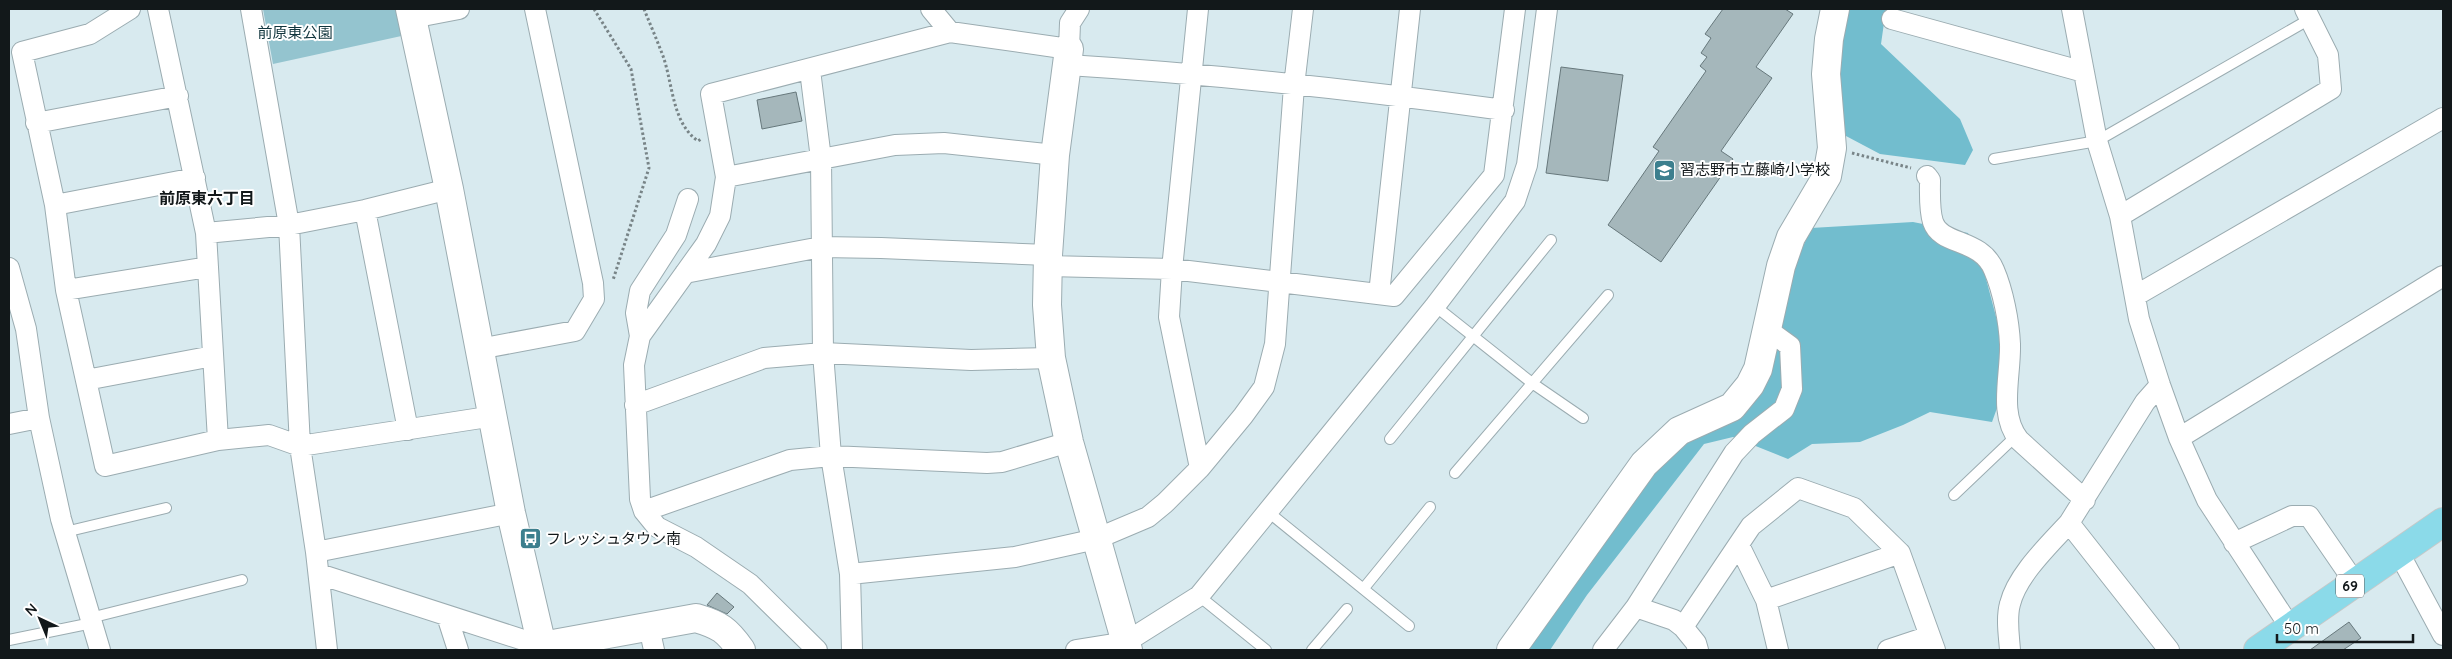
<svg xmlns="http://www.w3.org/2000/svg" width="2452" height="659" viewBox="0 0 2452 659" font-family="Quicksand,'Noto Sans JP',sans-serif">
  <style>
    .green { fill: #94c4cf }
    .forest { fill: #72bdce }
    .building { fill: #a5b7bb; stroke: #67787c }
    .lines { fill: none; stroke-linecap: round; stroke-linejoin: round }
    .lane-casing { stroke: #9bacb1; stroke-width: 12 }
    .street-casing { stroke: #9bacb1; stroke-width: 22 }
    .secondary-casing { stroke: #9bacb1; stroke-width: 30 }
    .primary-casing { stroke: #c6c8c8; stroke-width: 30 }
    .path { stroke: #788487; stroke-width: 3; stroke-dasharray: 2.5 2.5; stroke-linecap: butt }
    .lane { stroke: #fff; stroke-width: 10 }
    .street { stroke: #fff; stroke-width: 20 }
    .secondary { stroke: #fff; stroke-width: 28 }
    .primary { stroke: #8bdae9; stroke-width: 28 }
    .labels { text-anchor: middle; stroke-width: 4; stroke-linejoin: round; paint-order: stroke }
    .shield { fill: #fff; stroke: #595d5f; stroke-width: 1 }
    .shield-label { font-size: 14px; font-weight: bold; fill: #12181a }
    .park-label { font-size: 15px; fill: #11353d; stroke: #fff }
    .poi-label { font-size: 15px; fill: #12181a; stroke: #fff; text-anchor: start }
    .neighbourhood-label { font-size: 16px; font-weight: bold; fill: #12181a; stroke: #fff }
  </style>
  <rect width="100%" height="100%" fill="#d8eaef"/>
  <!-- green -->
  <path class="green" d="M263 9H400L406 35 273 64Z"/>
  <!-- forest -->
  <path class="forest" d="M1844 9H1886L1881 44 1960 119 1973 150 1965 165 1880 154 1846 136 1833 99Z
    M1913 222 1968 233 1985 275 1999 328 2001 397 1992 422 1930 412 1903 425 1860 442 1812 444 1788 459 1733 437 1704 444 1587 595 1550 650H1520L1648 470 1691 433 1740 411 1780 300 1811 228Z"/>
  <!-- building -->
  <path class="building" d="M1723 9H1785L1793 14 1756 67 1772 78 1721 151 1733 159 1661 262 1608 225 1659 151 1653 147 1706 71 1700 66 1707 57 1701 53 1711 38 1705 34Z
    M1561 67 1623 75 1608 181 1546 173Z
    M796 92 802 121 762 129 757 100Z
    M717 593 734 607 727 614 707 605Z
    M2349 622 2361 638 2343 650H2310Z"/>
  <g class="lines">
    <defs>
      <path id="lane" d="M1994 159 2097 141 2310 19
        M1435 306 1532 383 1583 418
        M1390 439 1551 240
        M1455 473 1608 295
        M1954 495 2016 436
        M1267 511 1409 626
        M65 532 166 508
        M1364 588 1430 507
        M1199 596 1266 650
        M90 618 242 580
        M9 640 92 623
        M1312 650 1347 609"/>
      <path id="street" d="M130 9 90 34 22 52 55 205 66 290 105 466 218 440 269 435 300 446 494 416
        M158 9 206 233 218 440
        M251 9 289 225 300 446 316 552 327 650
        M931 9 950 32 1069 49 1070 23 1079 9
        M1198 9 1172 269 1169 317 1200 468
        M2072 9 2097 141 2120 216 2139 319 2160 385 2179 438 2207 500 2290 627
        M412 18 459 9
        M1892 19 2084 72
        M1068 65C1214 74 1359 90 1504 110
        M810 70 821 159 823 353 831 456 850 574 852 650
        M36 123 178 96
        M1927 176 1930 180C1930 193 1929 210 1933 222 1941 246 1981 238 1994 270 2003 291 2009 321 2010 344 2011 376 1998 414 2019 440L2085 500
        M726 177 895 145 944 143 1055 155
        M55 205 195 178
        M365 210 408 430
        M2120 216 2331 89 2328 55 2305 9
        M206 233 289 225 365 210 449 189
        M1048 266 1172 269 1394 296 1494 175 1515 9
        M9 268 26 329 39 418 61 519 100 650
        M685 273 821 247 881 248 1048 255
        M66 290 208 267
        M1379 294 1410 9
        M2135 296 2443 118
        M640 336 636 313 640 291 676 235 688 199
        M479 349 575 331 594 299 593 283 535 9
        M86 380 213 356
        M2160 385 2145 402 2069 523 2169 650
        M635 405 764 358 823 353 971 360 1051 358
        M9 424 39 418
        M2179 438 2443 276
        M644 511 790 460 831 456 987 463 1002 462 1069 442
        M2234 543 2292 516H2309L2355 583
        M1739 545 1766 600 1778 650
        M316 552 511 513
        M2399 553 2443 635
        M319 574 542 646 543 650
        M850 574 1015 557 1096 539 1148 517 1165 503 1200 468 1243 416 1264 387 1275 344 1294 86 1303 9
        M1766 600 1900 553
        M1636 607 1674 620 1683 627
        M447 616 458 650
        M649 627 654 650
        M817 650 750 584 696 547 657 527 644 511 640 499 634 365 640 336 706 244 720 216 726 177 711 94 950 32
        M1076 650 1126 642 1199 596 1435 306 1515 201 1527 165 1547 9
        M1603 650 1636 607 1734 453 1752 434 1784 409 1792 389 1790 346 1768 330
        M1698 650 1696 643 1683 627 1751 526 1798 488 1854 508 1900 553 1935 650
        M1888 650 1930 636
        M2010 650C2009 636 2006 618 2010 604 2017 575 2049 545 2069 523"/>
      <path id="secondary" d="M410 9 449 189 511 513 542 646 696 618C720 625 727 630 741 650
        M1069 49 1055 155 1048 255 1047 305 1051 358 1069 442 1128 650
        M1511 650 1644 464 1679 431 1732 407 1750 385 1758 369 1781 266 1791 237 1827 176 1832 148 1826 74 1829 39 1835 9"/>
      <path id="primary" d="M2258 650 2443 522"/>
    </defs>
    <!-- lane casing -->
    <use href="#lane" class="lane-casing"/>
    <!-- street casing -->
    <use href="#street" class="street-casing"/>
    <!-- secondary casing -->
    <use href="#secondary" class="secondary-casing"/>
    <!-- primary casing -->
    <use href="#primary" class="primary-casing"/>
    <!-- path -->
    <path class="path" d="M594 9 631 69 649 168 613 280
      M644 9C650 24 657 40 663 56 673 84 672 123 698 141L701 139
      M1852 153 1911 168"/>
    <!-- lane -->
    <use href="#lane" class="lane"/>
    <!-- street -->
    <use href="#street" class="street"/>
    <!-- secondary -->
    <use href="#secondary" class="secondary"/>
    <!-- primary -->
    <use href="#primary" class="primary"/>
  </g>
  <!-- icons -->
  <defs>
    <symbol id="school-square" viewBox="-11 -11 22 22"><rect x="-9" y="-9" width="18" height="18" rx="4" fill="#3c7f8e" stroke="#fff"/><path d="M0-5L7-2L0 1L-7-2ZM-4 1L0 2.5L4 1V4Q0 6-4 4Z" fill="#fff"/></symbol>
    <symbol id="bus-square" viewBox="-11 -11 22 22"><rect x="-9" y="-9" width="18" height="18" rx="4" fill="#3c7f8e" stroke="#fff"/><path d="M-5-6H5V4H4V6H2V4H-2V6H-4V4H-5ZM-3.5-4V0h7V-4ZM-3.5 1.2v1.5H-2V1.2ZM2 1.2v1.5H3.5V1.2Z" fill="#fff"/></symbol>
  </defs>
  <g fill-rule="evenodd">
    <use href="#school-square" x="1652" y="158" width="25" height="25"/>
    <use href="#bus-square" x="518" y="526" width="25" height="25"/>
  </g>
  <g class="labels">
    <!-- shield labels -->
    <rect class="shield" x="2336" y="574.5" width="28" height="23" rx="4"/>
    <g class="shield-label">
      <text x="2350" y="591">69</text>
    </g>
    <!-- park labels -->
    <g class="park-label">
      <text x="295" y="38">前原東公園</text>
    </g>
    <!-- poi labels -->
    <g class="poi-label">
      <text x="1680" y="175">習志野市立藤崎小学校</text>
      <text x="546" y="544">フレッシュタウン南</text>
    </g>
    <!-- neighbourhood labels -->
    <g class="neighbourhood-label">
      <text x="207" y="204">前原東六丁目</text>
    </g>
  </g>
  <!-- border -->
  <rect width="2452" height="659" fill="none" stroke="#12181a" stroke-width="20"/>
  <!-- north arrow -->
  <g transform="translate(40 619) rotate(316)" stroke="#ffffff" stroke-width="4" paint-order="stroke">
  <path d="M0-4L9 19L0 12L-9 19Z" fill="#12181a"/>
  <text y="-8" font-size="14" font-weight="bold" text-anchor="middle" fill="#12181a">N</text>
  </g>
  <!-- scale -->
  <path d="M2277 634v8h136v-8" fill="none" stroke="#12181a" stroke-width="2.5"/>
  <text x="2284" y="634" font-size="15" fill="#12181a" stroke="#ffffff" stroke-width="4" paint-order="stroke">50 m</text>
</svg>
